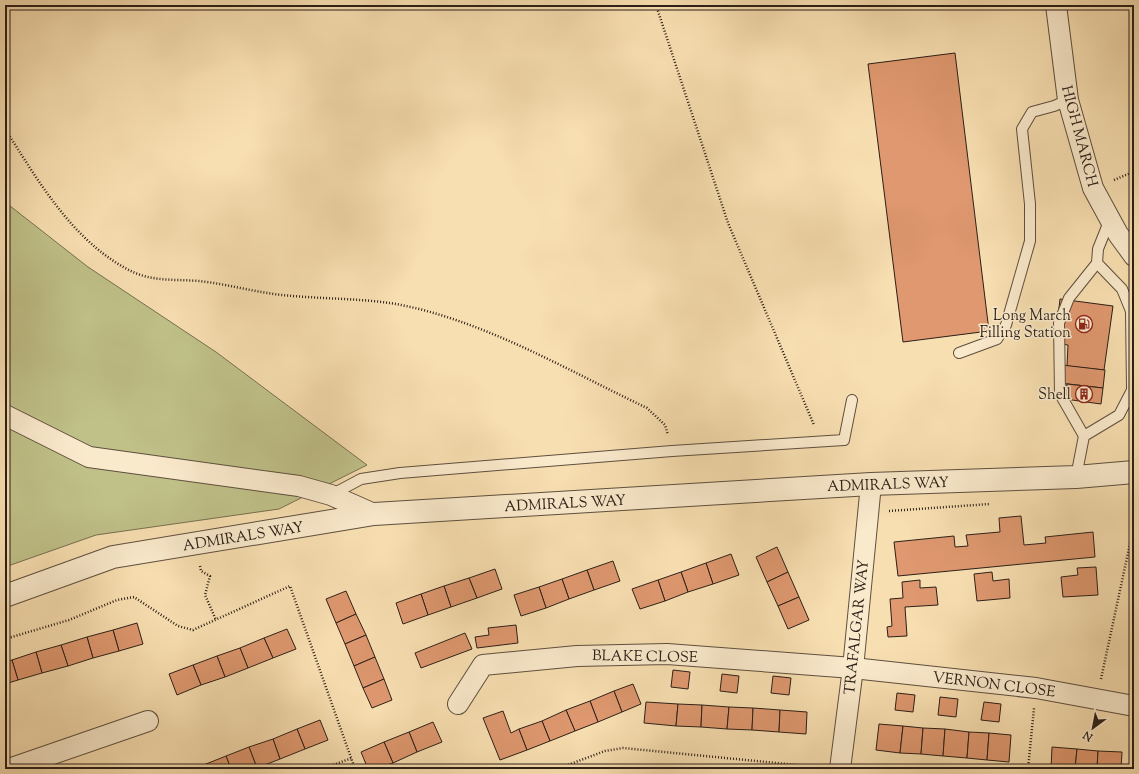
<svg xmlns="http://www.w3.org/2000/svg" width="1139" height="774" font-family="'Sorts Mill Goudy',serif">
  <rect width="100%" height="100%" fill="#f8dfb1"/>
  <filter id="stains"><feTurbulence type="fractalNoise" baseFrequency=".005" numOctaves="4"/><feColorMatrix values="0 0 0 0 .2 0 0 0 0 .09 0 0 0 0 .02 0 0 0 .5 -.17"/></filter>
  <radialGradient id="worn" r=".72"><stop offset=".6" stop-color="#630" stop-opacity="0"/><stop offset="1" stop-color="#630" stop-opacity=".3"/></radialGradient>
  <polygon fill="#c0c189" stroke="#767050" points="5,202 88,267 216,352 367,465 279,509 96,535 5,567"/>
  <g fill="#df986f" stroke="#2b1f18">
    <polygon points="955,53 989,331 903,342 868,64"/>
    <polygon points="1060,299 1113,306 1104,370 1067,366 1068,345 1055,343"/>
    <polygon points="1062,365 1105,370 1103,388 1060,383"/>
    <polygon points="1067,384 1103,388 1101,404 1065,399"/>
    <polygon points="1021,516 1024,545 1046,543 1045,537 1093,532 1095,557 898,576 894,542 954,536 955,547 968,546 966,535 1000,532 999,518"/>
    <polygon points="777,547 788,572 767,582 756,557"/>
    <polygon points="731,554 739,575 713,584 706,563"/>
    <polygon points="613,561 620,581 594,590 587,570"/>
    <polygon points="706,563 713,584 688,592 681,572"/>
    <polygon points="1096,567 1098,595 1063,597 1061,577 1078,575 1077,568"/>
    <polygon points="495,569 502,589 477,598 469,578"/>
    <polygon points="587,570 594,590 569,599 562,579"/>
    <polygon points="681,572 688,592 665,601 658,580"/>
    <polygon points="788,572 799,597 778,606 767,582"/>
    <polygon points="992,572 993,581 1009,579 1010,598 977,601 974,574"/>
    <polygon points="469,578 477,598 451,607 444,586"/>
    <polygon points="562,579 569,599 546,608 539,587"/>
    <polygon points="658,580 665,601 640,609 632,589"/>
    <polygon points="920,580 920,588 936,587 938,605 905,607 907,636 888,637 887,627 892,626 890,599 903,598 902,582"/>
    <polygon points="444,586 451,607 428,615 421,594"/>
    <polygon points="539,587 546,608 521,616 514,595"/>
    <polygon points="346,591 356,614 336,623 326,599"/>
    <polygon points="421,594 428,615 403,624 396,603"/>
    <polygon points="799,597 809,620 788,629 778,606"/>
    <polygon points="356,614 366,635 345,644 336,623"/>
    <polygon points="137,623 143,644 119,651 113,630"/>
    <polygon points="516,625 518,643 477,648 475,637 489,635 488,628"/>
    <polygon points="287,629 296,649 273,658 264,638"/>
    <polygon points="113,630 119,651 93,658 87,637"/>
    <polygon points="465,633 472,649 421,668 415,653"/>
    <polygon points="366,635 375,657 354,666 345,644"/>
    <polygon points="87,637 93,658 68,666 61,645"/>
    <polygon points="264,638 273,658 248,668 240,648"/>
    <polygon points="61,645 68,666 42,673 36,652"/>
    <polygon points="240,648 248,668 225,677 217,656"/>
    <polygon points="36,652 42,673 18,680 12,660"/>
    <polygon points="217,656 225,677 201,685 193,665"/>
    <polygon points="375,657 384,679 363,688 354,666"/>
    <polygon points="12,660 18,680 5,684 5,662"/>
    <polygon points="193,665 201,685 177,695 169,674"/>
    <polygon points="673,670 690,672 688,689 671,687"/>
    <polygon points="722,674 739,676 737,693 720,691"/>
    <polygon points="773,676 791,678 789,695 771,693"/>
    <polygon points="384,679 392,700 372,708 363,688"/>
    <polygon points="633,684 641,704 622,712 614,691"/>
    <polygon points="614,691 622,712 598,722 590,701"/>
    <polygon points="897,693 915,695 913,712 895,710"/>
    <polygon points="940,697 958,699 956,717 938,715"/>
    <polygon points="590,701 598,722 575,731 566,710"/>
    <polygon points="646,702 678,704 676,726 644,723"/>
    <polygon points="984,702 1001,704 999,722 981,720"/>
    <polygon points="678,704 702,705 701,727 676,726"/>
    <polygon points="702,705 729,707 727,729 701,727"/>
    <polygon points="729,707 753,708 752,730 727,729"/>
    <polygon points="753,708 780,710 779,732 752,730"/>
    <polygon points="566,710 575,731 550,741 542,721"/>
    <polygon points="780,710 807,712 806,734 779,732"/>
    <polygon points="503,711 511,733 519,729 527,750 500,760 483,718"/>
    <polygon points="320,720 328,740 305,749 297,729"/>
    <polygon points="542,721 550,741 527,750 519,729"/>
    <polygon points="433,722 442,742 417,752 409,732"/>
    <polygon points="879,724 903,726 900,753 876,750"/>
    <polygon points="903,726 923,728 921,754 900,753"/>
    <polygon points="923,728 945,729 943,756 921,754"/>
    <polygon points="297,729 305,749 280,759 273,739"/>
    <polygon points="945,729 969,732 967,758 943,756"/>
    <polygon points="409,732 417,752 393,763 384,742"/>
    <polygon points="969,732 989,733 987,760 967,758"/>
    <polygon points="989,733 1011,735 1009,762 987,760"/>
    <polygon points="273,739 280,759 257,768 249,747"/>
    <polygon points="384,742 393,763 377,769 368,769 361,752"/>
    <polygon points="249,747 257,768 231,769 226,756"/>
    <polygon points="1052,747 1077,749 1075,769 1051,769"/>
    <polygon points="1077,749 1098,751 1097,769 1075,769"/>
    <polygon points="1098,751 1122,752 1121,769 1097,769"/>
    <polygon points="226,756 231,769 203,769 201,766"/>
  </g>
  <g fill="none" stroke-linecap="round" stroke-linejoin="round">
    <g stroke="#5e4f3e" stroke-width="12">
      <g id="service">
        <polyline points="959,353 997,339 1006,325 1030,241 1030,204 1022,129 1032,112 1054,106 1068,100"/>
        <polyline points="1084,436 1060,394 1059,323 1069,298 1097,263"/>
        <polyline points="1076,477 1084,436 1119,415 1132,390 1131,311 1122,289 1097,263 1098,249 1110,219"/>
        <polyline points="331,495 361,479 400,473 672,451 844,440 852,400"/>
      </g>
    </g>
    <g stroke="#5e4f3e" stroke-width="22">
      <g id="minor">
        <polyline points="1056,5 1068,100 1093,188 1118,234 1134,256"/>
        <polyline points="5,415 89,457 299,486 331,495 374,514"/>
        <polyline points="458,704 483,665 577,656 667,654 853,668 1036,688 1134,706"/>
        <polyline points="9,769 148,721"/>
        <polyline points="840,769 853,668 871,484"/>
      </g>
    </g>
    <g stroke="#5e4f3e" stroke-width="24">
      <polyline id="tertiary" points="5,596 113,557 374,514 871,484 1076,477 1134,472"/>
    </g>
    <g stroke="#2b1f18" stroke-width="2.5" stroke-dasharray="1 2" stroke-linecap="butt">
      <polyline points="656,5 728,223 814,425"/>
      <path d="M 5,129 C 38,180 71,239 127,269 C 150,282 173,279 199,281 C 227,284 254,292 282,295 C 319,299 360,298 396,304 C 483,320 567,370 647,408 L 665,425 L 668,435"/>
      <polyline points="1114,180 1133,172"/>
      <polyline points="889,511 990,504"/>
      <polyline points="200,566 201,571 210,576 205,595 216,620"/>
      <polyline points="5,639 69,620 117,600 134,597 178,626 193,630 290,586 355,769"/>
      <polyline points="1101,679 1134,525"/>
      <polyline points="322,769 352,758"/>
      <polyline points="557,769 605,751 623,748 818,767"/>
      <polyline points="1028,769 1034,708"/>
    </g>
    <use href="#service" stroke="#faeacc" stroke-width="10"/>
    <use href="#minor" stroke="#faeacc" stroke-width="20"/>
    <use href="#tertiary" stroke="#faeacc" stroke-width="22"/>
  </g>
  <defs>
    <g id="fuel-ring" transform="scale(0.9)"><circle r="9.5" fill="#faeacc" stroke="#8f2418" stroke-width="1.5"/><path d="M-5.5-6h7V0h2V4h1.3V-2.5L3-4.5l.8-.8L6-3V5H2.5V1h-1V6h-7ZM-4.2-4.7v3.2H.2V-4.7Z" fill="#8f2418"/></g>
    <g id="building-ring" transform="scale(0.9)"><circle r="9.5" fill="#faeacc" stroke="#8f2418" stroke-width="1.5"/><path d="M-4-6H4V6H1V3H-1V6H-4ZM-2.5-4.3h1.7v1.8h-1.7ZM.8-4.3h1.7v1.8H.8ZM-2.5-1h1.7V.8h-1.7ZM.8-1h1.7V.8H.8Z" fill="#8f2418"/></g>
  </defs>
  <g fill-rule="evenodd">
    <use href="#fuel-ring" x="1084" y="324"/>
    <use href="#building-ring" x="1084" y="394"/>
  </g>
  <g text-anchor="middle" stroke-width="3" stroke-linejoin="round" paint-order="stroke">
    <g font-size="15" fill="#2b1f18" stroke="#faeacc">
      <text transform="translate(1080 136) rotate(75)" y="5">HIGH MARCH</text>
      <text transform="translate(888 484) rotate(-2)" y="5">ADMIRALS WAY</text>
      <text transform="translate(565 503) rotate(-3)" y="5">ADMIRALS WAY</text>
      <text transform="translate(243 536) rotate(-9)" y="5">ADMIRALS WAY</text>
      <text transform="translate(856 627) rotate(-84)" y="5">TRAFALGAR WAY</text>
      <text transform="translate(645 656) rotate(1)" y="5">BLAKE CLOSE</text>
      <text transform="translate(994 684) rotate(7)" y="5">VERNON CLOSE</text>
    </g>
    <g font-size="15" fill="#2b1f18" stroke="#faeacc" text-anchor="end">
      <text x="1071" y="320">Long March<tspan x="1071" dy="17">Filling Station</tspan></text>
      <text x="1071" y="399">Shell</text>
    </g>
  </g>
  <rect width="1139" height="774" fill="none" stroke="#f8dfb1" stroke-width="20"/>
  <rect x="6" y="6" width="1127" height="762" fill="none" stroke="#2b1f18" stroke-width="2"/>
  <rect x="10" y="10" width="1119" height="754" fill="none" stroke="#2b1f18"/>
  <g transform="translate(1093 728) rotate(212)" stroke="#faeacc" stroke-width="3" paint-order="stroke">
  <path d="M0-3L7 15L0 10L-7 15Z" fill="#2b1f18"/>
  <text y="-6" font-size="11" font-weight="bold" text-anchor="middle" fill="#2b1f18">N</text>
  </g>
  <rect width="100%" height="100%" filter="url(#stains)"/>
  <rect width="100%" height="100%" fill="url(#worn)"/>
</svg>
